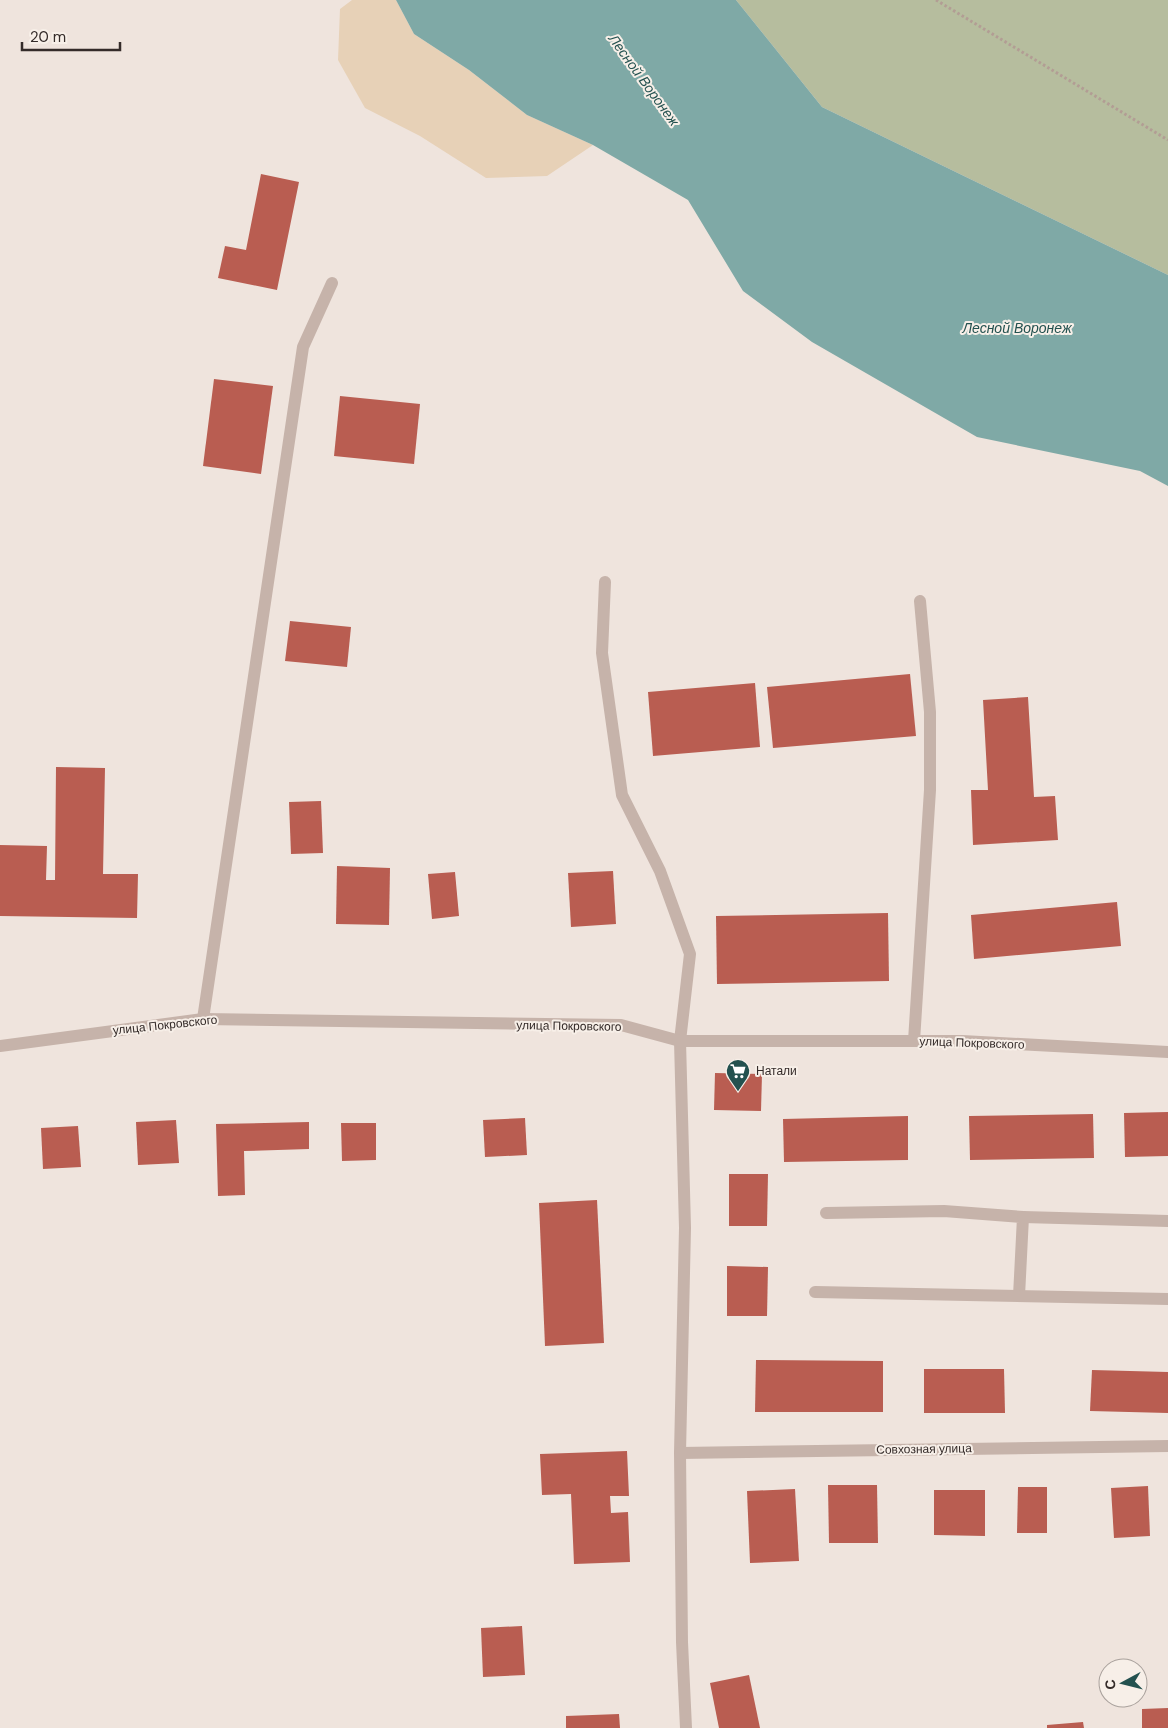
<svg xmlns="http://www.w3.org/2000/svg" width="1168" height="1728" font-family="'DM Sans',sans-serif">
  <rect width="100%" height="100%" fill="#efe4dd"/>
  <polygon fill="#b6bd9e" points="736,0 1168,0 1168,275 822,107"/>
  <polygon fill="#e7d1b7" points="352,0 396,0 414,34 469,70 527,115 593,145 547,176 486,178 420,136 365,108 338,60 340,9"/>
  <polygon fill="#7fa9a6" points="396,0 736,0 822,107 1168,275 1168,486 1140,471 977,437 812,342 743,291 688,200 593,145 527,115 469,70 414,34"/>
  <g fill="#b95d51">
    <polygon points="261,174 299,182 277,290 218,278 225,246 246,250"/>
    <polygon points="214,379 273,386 261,474 203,466"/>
    <polygon points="340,396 420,404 414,464 334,456"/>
    <polygon points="290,621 351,627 347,667 285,661"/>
    <polygon points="910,674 916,736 773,748 767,687"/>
    <polygon points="755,683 760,747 653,756 648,692"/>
    <polygon points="1028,697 1034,797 1055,796 1058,840 973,845 971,790 988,790 983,700"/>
    <polygon points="56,767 105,768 103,874 138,874 137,918 0,916 0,845 47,846 46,880 55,880"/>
    <polygon points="321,801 323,853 291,854 289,802"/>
    <polygon points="337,866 390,868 389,925 336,924"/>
    <polygon points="613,871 616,924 571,927 568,873"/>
    <polygon points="455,872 459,916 432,919 428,874"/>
    <polygon points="1117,902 1121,946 974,959 971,915"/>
    <polygon points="888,913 889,981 717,984 716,916"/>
    <polygon points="715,1073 762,1074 761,1111 714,1110"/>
    <polygon points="1168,1112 1168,1156 1125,1157 1124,1113"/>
    <polygon points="1093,1114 1094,1158 970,1160 969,1116"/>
    <polygon points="908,1116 908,1160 784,1162 783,1119"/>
    <polygon points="525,1118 527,1155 485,1157 483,1120"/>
    <polygon points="176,1120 179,1163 138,1165 136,1122"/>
    <polygon points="309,1122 309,1149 244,1151 245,1195 218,1196 216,1124"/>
    <polygon points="341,1123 376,1123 376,1160 342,1161"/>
    <polygon points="78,1126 81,1167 43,1169 41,1128"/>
    <polygon points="729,1174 768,1174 767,1226 729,1226"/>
    <polygon points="597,1200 604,1343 545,1346 539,1203"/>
    <polygon points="727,1266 768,1267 767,1316 727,1316"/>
    <polygon points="756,1360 883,1361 883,1412 755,1412"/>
    <polygon points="924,1369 1004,1369 1005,1413 924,1413"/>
    <polygon points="1092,1370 1168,1372 1168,1413 1090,1411"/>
    <polygon points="627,1451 629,1496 610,1496 611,1513 628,1512 630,1562 574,1564 571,1494 542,1495 540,1454"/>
    <polygon points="828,1485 877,1485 878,1543 829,1543"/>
    <polygon points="1148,1486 1150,1536 1114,1538 1111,1488"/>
    <polygon points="1018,1487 1047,1487 1047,1533 1017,1533"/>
    <polygon points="795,1489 799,1561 750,1563 747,1491"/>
    <polygon points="934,1490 985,1490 985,1536 934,1535"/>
    <polygon points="522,1626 525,1675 483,1677 481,1628"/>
    <polygon points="749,1675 760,1728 719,1728 710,1683"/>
    <polygon points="1168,1708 1168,1728 1142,1728 1142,1709"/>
    <polygon points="619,1714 620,1728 566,1728 566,1716"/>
    <polygon points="1083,1722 1084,1728 1047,1728 1047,1725"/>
  </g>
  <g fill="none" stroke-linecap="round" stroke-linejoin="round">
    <polyline stroke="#b29d94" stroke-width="3" stroke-dasharray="2.5 2.5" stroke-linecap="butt" points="936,0 1168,140"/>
    <g stroke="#c6b3aa" stroke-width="12">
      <polyline points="826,1213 944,1211 1023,1217 1019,1296"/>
      <polyline points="1023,1217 1168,1221"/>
      <polyline points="815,1292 1168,1299"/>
    </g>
    <g stroke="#c6b3aa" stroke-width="12">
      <polyline points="605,582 602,653 622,795 660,871 690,954 680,1041 685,1228 680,1453 682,1642 686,1728"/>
      <polyline points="203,1019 303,347 332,283"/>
      <polyline points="914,1041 930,790 930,712 920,601"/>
      <polyline points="0,1046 203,1019 621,1025 680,1041 962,1041 1168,1052"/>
      <polyline points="680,1453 1168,1446"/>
    </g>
  </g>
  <defs>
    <g id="supermarket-pin" transform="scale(1.25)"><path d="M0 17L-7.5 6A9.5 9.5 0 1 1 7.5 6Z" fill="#23514f" stroke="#f7efe8"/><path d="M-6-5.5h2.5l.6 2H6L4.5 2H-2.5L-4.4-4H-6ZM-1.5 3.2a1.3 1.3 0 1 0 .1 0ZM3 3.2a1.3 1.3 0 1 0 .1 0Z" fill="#fff"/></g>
  </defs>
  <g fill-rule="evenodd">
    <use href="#supermarket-pin" x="738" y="1071"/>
  </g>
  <g text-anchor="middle" stroke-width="4" stroke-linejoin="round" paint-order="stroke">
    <g font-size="12" fill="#342b29" stroke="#f7efe8">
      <text transform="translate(165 1025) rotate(-6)" y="4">улица Покровского</text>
      <text transform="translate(569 1026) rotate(1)" y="4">улица Покровского</text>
      <text transform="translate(972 1043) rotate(2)" y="4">улица Покровского</text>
      <text transform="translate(924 1449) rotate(-1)" y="4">Совхозная улица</text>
    </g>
    <g font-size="12" fill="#342b29" stroke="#f7efe8" text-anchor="start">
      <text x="756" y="1075">Натали</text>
    </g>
    <g font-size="14" font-style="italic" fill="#23514f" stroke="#f7efe8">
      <text transform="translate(644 80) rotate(54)" y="5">Лесной Воронеж</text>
      <text x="1017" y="333">Лесной Воронеж</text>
    </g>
  </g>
  <g transform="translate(1123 1683) rotate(263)"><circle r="24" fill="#f7efe8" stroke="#a9a19c"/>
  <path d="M0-4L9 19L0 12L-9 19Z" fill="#23514f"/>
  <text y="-8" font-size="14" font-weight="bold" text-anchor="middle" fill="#342b29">С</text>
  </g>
  <path d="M22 42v8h98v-8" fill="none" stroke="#342b29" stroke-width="2.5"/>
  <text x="30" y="42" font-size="15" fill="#342b29" stroke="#f7efe8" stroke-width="4" paint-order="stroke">20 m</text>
</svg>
